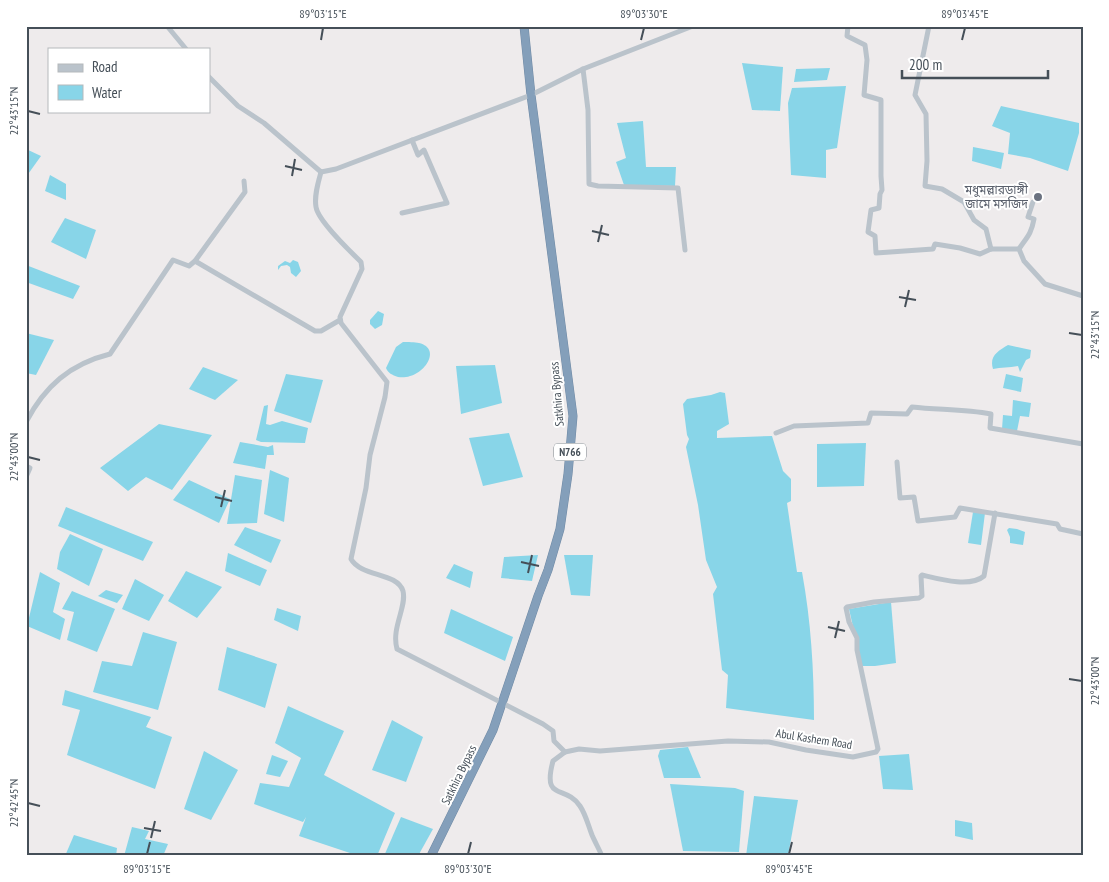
<svg xmlns="http://www.w3.org/2000/svg" width="1109" height="882" font-family="'PT Sans Narrow','Noto Sans Bengali',sans-serif">
  <rect width="100%" height="100%" fill="#eeebec"/>
  <g fill="#88d5e8">
    <polygon points="742,63 783,67 780,111 752,110"/>
    <polygon points="830,68 827,80 794,82 796,69"/>
    <polygon points="846,86 837,148 826,150 826,178 791,175 788,103 792,88"/>
    <polygon points="1001,106 1079,123 1079,133 1068,171 1030,158 1008,154 1010,133 992,126"/>
    <polygon points="643,121 646,167 676,167 675,186 624,185 616,162 626,158 617,123"/>
    <polygon points="973,147 1004,153 1001,169 972,161"/>
    <polygon points="26,149 41,156 26,177"/>
    <polygon points="50,175 66,184 66,200 45,191"/>
    <polygon points="65,218 96,230 86,259 51,242"/>
    <polygon points="293,260 298,262 301,271 296,277 291,273 290,267 287,265 281,266 278,270 278,266 285,261 290,263"/>
    <polygon points="26,265 80,286 73,299 26,282"/>
    <polygon points="378,311 384,314 382,325 375,329 370,324 370,320"/>
    <polygon points="26,333 54,340 36,375 26,373"/>
    <path d="M 403,342 C 408,342 415,342 419,343 C 444,349 422,381 398,377 C 392,375 388,373 386,368 L 396,347 Z"/>
    <path d="M 1008,345 L 1031,350 L 1030,358 L 1026,360 L 1020,372 L 1018,366 C 1009,368 1001,367 993,369 C 989,356 998,351 1008,345 Z"/>
    <polygon points="495,365 502,403 461,414 456,366"/>
    <polygon points="203,367 238,380 215,400 189,389"/>
    <polygon points="286,374 323,380 311,423 274,411"/>
    <polygon points="1006,374 1023,378 1021,392 1003,388"/>
    <path d="M 720,392 L 725,393 L 729,424 L 717,431 L 717,438 L 772,436 L 783,471 L 791,479 L 791,501 L 787,503 L 797,572 L 802,572 C 811,621 814,670 814,720 L 726,708 L 728,675 L 722,670 L 713,594 L 717,587 L 706,560 L 698,505 L 686,447 L 689,439 L 687,435 L 683,404 L 687,399 L 711,395 Z"/>
    <polygon points="1013,400 1031,403 1029,417 1020,416 1017,431 1002,429 1003,415 1012,416"/>
    <polygon points="268,405 266,424 270,425 282,421 308,428 305,443 261,442 256,440 264,406"/>
    <polygon points="159,424 212,435 172,490 146,477 128,491 100,468"/>
    <polygon points="509,433 523,477 483,486 469,438"/>
    <polygon points="240,442 268,447 273,445 274,455 267,455 265,469 233,463"/>
    <polygon points="866,443 864,486 817,487 817,444"/>
    <polygon points="270,470 289,478 284,522 264,514"/>
    <polygon points="235,475 262,480 257,523 227,524"/>
    <polygon points="189,480 230,499 219,523 173,500"/>
    <polygon points="66,507 153,542 143,561 58,526"/>
    <polygon points="973,512 985,513 981,545 968,543"/>
    <polygon points="245,527 281,540 271,563 234,545"/>
    <polygon points="1009,528 1017,529 1025,532 1023,545 1010,543 1010,537 1007,530"/>
    <polygon points="70,534 103,549 89,586 57,569 60,552"/>
    <polygon points="228,553 267,570 260,586 225,571"/>
    <polygon points="538,555 532,581 501,578 504,557"/>
    <polygon points="564,555 593,555 590,596 571,595"/>
    <polygon points="454,564 473,572 470,588 446,578"/>
    <polygon points="186,571 222,587 197,618 168,601"/>
    <polygon points="40,572 60,583 53,612 65,619 60,640 27,626"/>
    <polygon points="135,579 164,595 149,621 122,609"/>
    <polygon points="106,590 123,595 117,603 98,596"/>
    <polygon points="72,591 115,609 97,652 67,640 74,612 62,609"/>
    <polygon points="891,602 896,663 875,666 862,666 849,609"/>
    <polygon points="277,608 301,616 298,631 274,620"/>
    <polygon points="451,609 513,637 505,661 444,633"/>
    <polygon points="143,632 177,642 158,710 93,692 102,661 132,666"/>
    <polygon points="227,647 277,664 265,708 218,690"/>
    <polygon points="65,690 151,717 146,727 172,737 155,789 67,755 80,710 62,705"/>
    <polygon points="288,706 344,731 324,775 395,813 377,856 359,856 299,836 306,817 303,822 254,804 260,783 289,787 301,758 275,743"/>
    <polygon points="392,720 423,737 406,782 372,770"/>
    <polygon points="688,747 701,778 664,778 658,756 660,750"/>
    <polygon points="204,751 238,770 211,820 184,809"/>
    <polygon points="909,754 913,790 883,789 879,756"/>
    <polygon points="272,755 288,761 280,777 266,774"/>
    <polygon points="670,784 735,788 744,791 739,852 683,851"/>
    <polygon points="754,796 798,800 788,856 746,856"/>
    <polygon points="401,817 433,829 418,856 384,856"/>
    <polygon points="955,820 972,823 973,840 955,836"/>
    <polygon points="132,827 149,831 145,839 168,844 163,856 124,856"/>
    <polygon points="74,835 117,848 116,856 65,856"/>
  </g>
  <g fill="none" stroke-linecap="round" stroke-linejoin="round">
    <g stroke="#708aa5" stroke-width="9">
      <polyline id="highway" points="431,856 493,730 538,596 548,570 560,529 568,474 573,416 531,95 524,26"/>
    </g>
    <g stroke="#bac3cb" stroke-width="5">
      <polyline points="167,26 186,49"/>
      <polyline points="848,26 847,36 865,45 867,60 864,95 881,100 881,176 882,190 880,194 879,208 871,210 868,232 875,236 876,253 933,249 935,244 960,248 980,254 991,249 1019,249 1024,261 1045,284 1083,296"/>
      <polyline points="929,26 915,95 926,114 927,161 925,186 942,189 964,202 974,220 986,229 991,249"/>
      <polyline points="583,69 588,110 589,184 598,186 678,188 685,250"/>
      <polyline points="209,77 238,106 264,123 321,172 336,169 531,95 583,69 693,26"/>
      <path d="M 321,172 C 318,183 314,196 316,207 C 318,221 350,251 361,262 L 362,269 L 340,317 L 341,323 L 387,382 L 385,397 L 370,455 L 366,488 L 351,559 C 361,577 397,572 403,591 C 407,607 391,628 397,649 L 543,724 L 553,731 L 554,741 L 565,752"/>
      <polyline points="402,213 447,203 424,150 418,155 412,140"/>
      <path d="M 1019,249 C 1027,237 1031,235 1034,219 L 1028,217 L 1033,202"/>
      <polyline points="195,261 245,192 244,181"/>
      <path d="M 26,422 C 45,386 70,364 110,354 L 173,260 L 189,266 L 195,261 L 315,331 L 321,331 L 340,320"/>
      <path d="M 776,433 L 794,426 L 868,423 L 871,413 L 907,414 L 912,407 C 938,410 964,409 991,414 L 990,428 L 1083,444"/>
      <polyline points="897,462 900,498 914,497 918,521 955,517 960,508 1057,524 1060,529 1083,534"/>
      <polyline points="26,466 30,468 26,477"/>
      <path d="M 602,856 C 599,849 595,842 592,835 C 588,825 586,815 580,806 C 565,784 542,802 553,761 L 565,752 L 579,749 L 600,751 L 728,741 L 769,742 L 806,750 L 853,757 L 876,752 L 878,749 L 857,650 L 857,638 L 849,622 L 846,608 L 847,607 L 874,602 L 919,598 L 922,596 L 921,576 L 922,575 C 939,579 970,588 984,576 L 995,513"/>
    </g>
    <use href="#highway" stroke="#849fba" stroke-width="8"/>
  </g>
  <path fill="none" stroke="#454f58" stroke-width="2" d="M 321,40 L 323,28M 641,40 L 644,28M 962,40 L 965,28M 28,111 L 40,114M 285,166 L 302,170M 292,176 L 295,159M 592,231 L 609,235M 598,242 L 602,225M 899,297 L 916,300M 905,307 L 909,290M 1069,333 L 1082,335M 28,457 L 40,460M 215,497 L 232,501M 221,507 L 225,490M 521,562 L 539,566M 528,573 L 532,555M 828,627 L 845,631M 835,638 L 839,621M 1069,679 L 1082,681M 28,803 L 40,806M 144,828 L 161,831M 151,838 L 155,821M 147,854 L 150,842M 468,854 L 471,842M 789,854 L 792,842"/>
  <circle fill="#6b7280" stroke="#fff" stroke-width="2" cx="1038" cy="197" r="5"/>
  <g text-anchor="middle" stroke-width="4" stroke-linejoin="round" paint-order="stroke">
    <rect fill="#fff" stroke="#7d848a" stroke-width="1" x="554" y="443.5" width="32" height="17" rx="4"/>
    <g font-size="11" font-weight="bold" fill="#454f58">
      <text x="570" y="456">N766</text>
    </g>
    <g font-size="12" fill="#5b616d" stroke="#fff" text-anchor="end">
      <text x="1028" y="194">মধুমল্লারডাঙ্গী<tspan x="1028" dy="14">জামে মসজিদ</tspan></text>
    </g>
    <g font-size="12" fill="#454f58" stroke="#fff">
      <text transform="translate(557 394) rotate(-95)" y="4">Satkhira Bypass</text>
      <text transform="translate(814 739) rotate(9)" y="4">Abul Kashem Road</text>
      <text transform="translate(459 775) rotate(-64)" y="4">Satkhira Bypass</text>
    </g>
  </g>
  <rect width="1109" height="882" fill="none" stroke="#ffffff" stroke-width="55"/>
  <rect x="48" y="48" width="162" height="65" fill="#ffffff" stroke="#b5b9bc"/>
  <rect x="58" y="64" width="25" height="8" fill="#bac3cb" stroke="#b5b9bc"/>
  <text x="92" y="72" font-size="15" fill="#454f58">Road</text>
  <rect x="58" y="85" width="25" height="15" fill="#88d5e8" stroke="#b5b9bc"/>
  <text x="92" y="98" font-size="15" fill="#454f58">Water</text>
  <path d="M902 70v8h146v-8" fill="none" stroke="#454f58" stroke-width="2.5"/>
  <text x="909" y="70" font-size="15" fill="#454f58" stroke="#ffffff" stroke-width="4" paint-order="stroke">200 m</text>
  <rect x="28" y="28" width="1054" height="826" fill="none" stroke="#454f58" stroke-width="2"/>
  <g font-size="12" text-anchor="middle" fill="#454f58">
    <text x="323" y="18">89°03'15"E</text>
    <text x="644" y="18">89°03'30"E</text>
    <text x="965" y="18">89°03'45"E</text>
    <text transform="translate(14 111) rotate(-90)" y="4">22°43'15"N</text>
    <text transform="translate(1095 335) rotate(-90)" y="4">22°43'15"N</text>
    <text transform="translate(14 457) rotate(-90)" y="4">22°43'00"N</text>
    <text transform="translate(1095 681) rotate(-90)" y="4">22°43'00"N</text>
    <text transform="translate(14 803) rotate(-90)" y="4">22°42'45"N</text>
    <text x="147" y="873">89°03'15"E</text>
    <text x="468" y="873">89°03'30"E</text>
    <text x="789" y="873">89°03'45"E</text>
  </g>
</svg>
